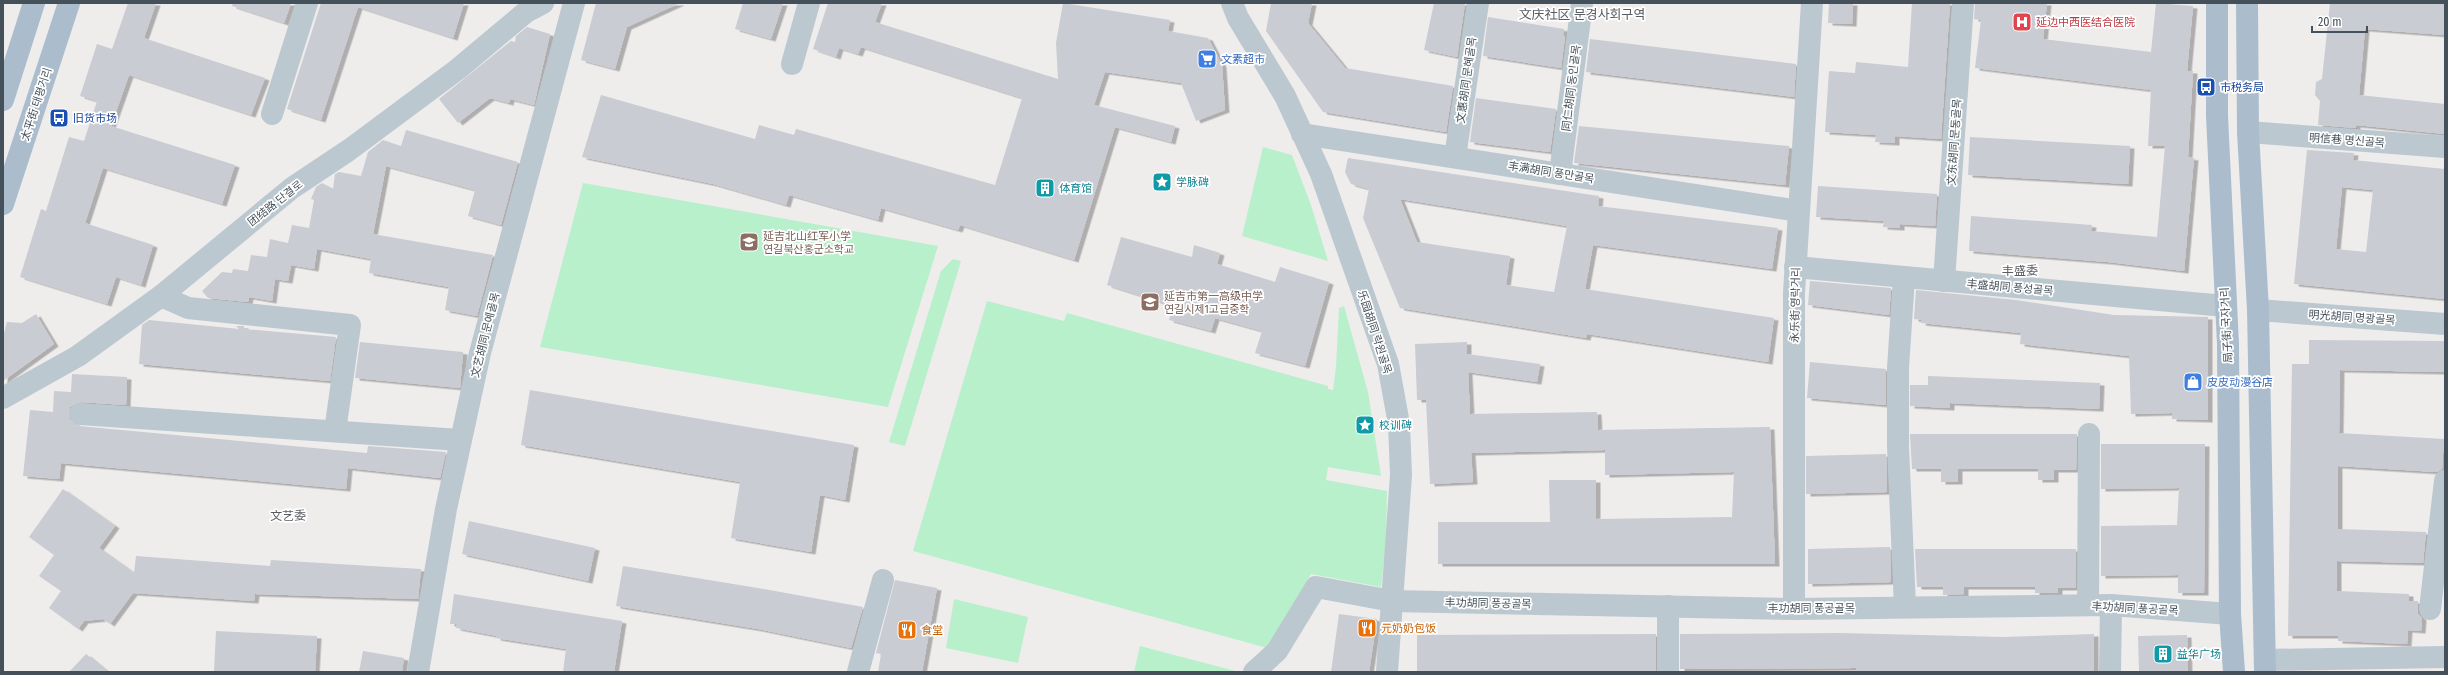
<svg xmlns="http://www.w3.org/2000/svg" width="2448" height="675" font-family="'Fira Sans Condensed','Noto Sans SC','Noto Sans KR',sans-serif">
  <defs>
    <filter id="shadow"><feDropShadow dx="4.5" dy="2.5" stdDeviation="0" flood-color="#0004"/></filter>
  </defs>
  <rect width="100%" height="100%" fill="#efecec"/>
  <g fill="#b8f0cc">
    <polygon points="1263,147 1292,155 1311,205 1328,261 1242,236"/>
    <polygon points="583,183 938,246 888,407 540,347"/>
    <polygon points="953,259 961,261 905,446 889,442 941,271"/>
    <polygon points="987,301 1064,321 1067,313 1328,386 1328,389 1333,390 1336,367 1339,308 1344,306 1368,392 1381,476 1328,467 1326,480 1387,491 1386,541 1381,587 1311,574 1271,649 913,551"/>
    <polygon points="954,599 1028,617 1018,663 946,648"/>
    <polygon points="1140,646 1239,672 1134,672"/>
  </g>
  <g fill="#c9ccd2" fill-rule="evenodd" filter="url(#shadow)">
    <polygon points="128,3 156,3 144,38 265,78 251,115 129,75 111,126 235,165 222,204 103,168 85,223 153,245 141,285 116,277 107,304 20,277 41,209 46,211 69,137 84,141 97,101 80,96 97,44 112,49"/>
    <polygon points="233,3 291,3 284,23 232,6"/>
    <polygon points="321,3 464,3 453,38 358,7 321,120 287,109"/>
    <polygon points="596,3 680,3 627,27 615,69 581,60"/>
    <polygon points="743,3 783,3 771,39 735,29"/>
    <polygon points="828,3 882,3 875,22 1058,79 1056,43 1063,3 1170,20 1168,31 1208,38 1222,65 1225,110 1196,121 1181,83 1105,72 1094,105 1175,126 1171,142 1115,127 1074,260 960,225 958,230 881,208 878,220 789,195 786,205 713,184 582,157 601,95 755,139 759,125 794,135 796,129 995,185 1022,98 861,47 858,54 839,48 836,57 813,49"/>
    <polygon points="1271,3 1312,3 1308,23 1345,68 1453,86 1446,132 1323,112 1266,31"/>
    <polygon points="1434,3 1465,3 1457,57 1424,50"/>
    <polygon points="1829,3 1853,3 1852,24 1828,23"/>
    <polygon points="1912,3 1950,3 1941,139 1895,136 1895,143 1875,142 1876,135 1825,132 1829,71 1855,73 1856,62 1908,67"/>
    <polygon points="1975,3 2047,3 2043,39 2151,52 2156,3 2193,6 2187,71 2193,71 2188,157 2194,158 2184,271 2108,262 1969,251 1971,216 2092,225 2091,231 2157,237 2165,146 2148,146 2151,90 1975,68 1981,20 1974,19"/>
    <polygon points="2330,3 2445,3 2445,35 2365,29 2359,95 2445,104 2445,134 2356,125 2356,128 2318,125 2320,101 2315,95 2316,82 2322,79"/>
    <polygon points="1488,17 1564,29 1563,36 1565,36 1561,68 1483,56"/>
    <polygon points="527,27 550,34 534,105 510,99 509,103 490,98 458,123 439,99 511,41 515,42 516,36"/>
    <polygon points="1590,39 1796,64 1794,97 1586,72"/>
    <polygon points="1476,98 1556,109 1550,152 1470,142"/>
    <polygon points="1579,126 1789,146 1785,185 1574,163"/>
    <polygon points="406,130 518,162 501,225 468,216 475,190 386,166 373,234 493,255 477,316 445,310 449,287 369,273 371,259 317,249 314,269 291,265 288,281 275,279 272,301 249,297 248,302 208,298 202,291 222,272 232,273 233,269 248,271 251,255 267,257 270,239 288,243 292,225 309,228 314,200 311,199 316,187 322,183 333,189 335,174 339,172 361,176 368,152 383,140 401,146"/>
    <polygon points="1970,137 2130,146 2128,184 1968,175"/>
    <path d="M 2307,150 L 2354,153 L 2353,160 L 2445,169 L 2445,299 L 2294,284 ZM 2342,187 L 2373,190 L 2366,252 L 2336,249 Z"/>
    <path d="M 1348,158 L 1599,196 L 1598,206 L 1778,228 L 1772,269 L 1593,245 L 1585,289 L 1774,318 L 1768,362 L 1587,334 L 1586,338 L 1400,308 L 1363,218 L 1369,189 L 1351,184 L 1345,172 ZM 1400,199 L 1567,226 L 1554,292 L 1506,285 L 1510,256 L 1417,242 Z"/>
    <polygon points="1818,186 1937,194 1935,226 1900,224 1900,228 1883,227 1884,221 1816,217"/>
    <polygon points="1121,237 1192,257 1194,245 1220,253 1217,264 1275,282 1280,267 1329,282 1305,366 1255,353 1262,331 1215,318 1211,331 1169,320 1173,306 1107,285"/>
    <polygon points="1810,281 1891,288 1889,315 1808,305"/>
    <polygon points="1916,290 2016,300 2114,315 2208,317 2208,420 2172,419 2172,413 2131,414 2129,356 2020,344 2021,333 1921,323 1922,320 1914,319"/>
    <polygon points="36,314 54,344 3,381 3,337 7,322 22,323"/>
    <polygon points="149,320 239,329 236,326 244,326 244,329 336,337 330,381 139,364 142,325"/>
    <polygon points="2309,340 2445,341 2445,372 2340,370 2339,433 2444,439 2442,469 2437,472 2338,466 2338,529 2426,532 2423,563 2337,561 2337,591 2409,594 2409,601 2418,601 2418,614 2422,618 2421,631 2408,630 2407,644 2338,641 2338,636 2288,636 2292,364 2309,364"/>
    <polygon points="360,342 463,352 460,388 355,378"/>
    <polygon points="1467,342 1467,354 1540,364 1537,382 1468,372 1470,414 1597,412 1598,430 1770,427 1775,564 1438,564 1438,522 1550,522 1549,480 1596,480 1596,519 1732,517 1734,472 1605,475 1605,450 1471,453 1473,482 1430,484 1426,400 1417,400 1415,344"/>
    <polygon points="1810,362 1886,369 1886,405 1807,398"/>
    <polygon points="72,374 127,377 126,405 81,402 70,407 69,419 79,426 367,453 368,446 446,452 440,478 348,468 346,489 61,463 59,479 23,476 30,410 53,412 54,391 71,392"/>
    <polygon points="1928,376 2100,383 2099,409 1950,403 1950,408 1910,406 1910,385 1928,385"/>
    <polygon points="530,390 854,445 845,500 820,495 811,552 731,538 740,482 521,445"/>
    <polygon points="1910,434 2077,434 2076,470 2054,470 2054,480 2038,480 2038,469 1958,469 1958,482 1941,482 1941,469 1912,469"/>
    <polygon points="2101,444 2205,444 2204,593 2178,593 2178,575 2101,576 2101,526 2177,525 2179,488 2101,489"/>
    <polygon points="1886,454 1887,492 1806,494 1806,456"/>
    <polygon points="63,489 115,526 99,548 134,573 136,556 270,566 271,560 421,569 418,599 255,594 254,601 133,593 110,624 103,619 84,621 78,629 49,608 61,591 39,576 54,555 29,537"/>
    <polygon points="469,521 595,548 588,581 462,554"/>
    <polygon points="1890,547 1891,582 1808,584 1808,549"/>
    <polygon points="1915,549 2076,549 2076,588 2058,588 2058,593 2035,593 2035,587 1964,587 1964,594 1943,595 1943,587 1917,587"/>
    <polygon points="623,566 764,589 863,607 851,648 758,629 616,606"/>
    <polygon points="895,580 937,588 922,672 878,672 881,654 876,653"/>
    <polygon points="454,594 622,621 614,672 563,672 566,649 496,638 497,636 456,628 457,624 450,624"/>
    <polygon points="1339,614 1377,619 1369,672 1331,672"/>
    <polygon points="216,631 317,636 315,672 214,672"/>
    <polygon points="1840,633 2004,637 2094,634 2094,672 1856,672 1856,668 1680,669 1680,634"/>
    <polygon points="1656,634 1656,672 1417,672 1417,635"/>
    <polygon points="2187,635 2188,672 2139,672 2138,636"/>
    <polygon points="363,651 404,658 402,672 359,672"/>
    <polygon points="86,654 108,672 69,672"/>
  </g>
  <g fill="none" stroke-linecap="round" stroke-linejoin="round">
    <g stroke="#bcc8d0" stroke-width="22">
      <polyline points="1232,3 1238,18 1285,96 1321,174 1388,364 1399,424 1401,475 1387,672"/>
      <polyline points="792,64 809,3"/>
      <polyline points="272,114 307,3"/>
      <polyline points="2248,132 2445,147"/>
      <polyline points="1302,134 1799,211"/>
      <polyline points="1455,157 1478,3"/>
      <polyline points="1560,174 1582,3"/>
      <polyline points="1795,267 2225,306"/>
      <polyline points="1904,277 1898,368 1898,446 1905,607"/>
      <polyline points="1944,281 1963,3"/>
      <polyline points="161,296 188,308 350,325 335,431"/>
      <polyline points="2258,310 2445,324"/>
      <polyline points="3,398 78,356 161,296 292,188 349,150 458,69 526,12 543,3"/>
      <polyline points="80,414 460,440"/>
      <polyline points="2088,605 2089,434"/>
      <polyline points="1668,606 1668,672"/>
      <polyline points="1794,609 1794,293 1812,3"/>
      <polyline points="2430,609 2445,481"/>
      <polyline points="2265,660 2445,657"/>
      <polyline points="418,672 446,509 480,353 574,3"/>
      <polyline points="858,672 883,580"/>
      <polyline points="1254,672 1277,651 1316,587 1392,601 1794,609 2111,605 2230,614"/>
      <polyline points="2110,672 2111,605"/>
    </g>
    <g stroke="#abbdcd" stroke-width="22">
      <polyline points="2217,3 2217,116 2228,344 2230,614 2234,672"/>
      <polyline points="2247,3 2248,132 2258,310 2265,672"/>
      <polyline points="3,100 34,3"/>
      <polyline points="3,204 69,3"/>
    </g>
  </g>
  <defs>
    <g id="hospital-square" transform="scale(1)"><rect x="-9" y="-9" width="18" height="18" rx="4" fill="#e0444e" stroke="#fff"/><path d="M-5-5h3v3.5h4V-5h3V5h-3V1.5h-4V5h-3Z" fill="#fff"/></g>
    <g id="supermarket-square" transform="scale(1)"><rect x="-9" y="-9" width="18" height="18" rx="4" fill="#3f7fe0" stroke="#fff"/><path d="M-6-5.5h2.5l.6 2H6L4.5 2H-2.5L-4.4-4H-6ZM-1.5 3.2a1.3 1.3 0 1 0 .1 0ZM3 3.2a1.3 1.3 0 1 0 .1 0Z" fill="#fff"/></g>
    <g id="bus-square" transform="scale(1)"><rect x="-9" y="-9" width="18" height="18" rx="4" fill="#1a4fb4" stroke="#fff"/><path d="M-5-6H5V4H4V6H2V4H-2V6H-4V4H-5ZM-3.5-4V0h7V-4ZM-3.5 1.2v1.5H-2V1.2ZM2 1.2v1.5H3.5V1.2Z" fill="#fff"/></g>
    <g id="sight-square" transform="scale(1)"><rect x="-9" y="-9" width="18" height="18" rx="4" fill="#0f9aa8" stroke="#fff"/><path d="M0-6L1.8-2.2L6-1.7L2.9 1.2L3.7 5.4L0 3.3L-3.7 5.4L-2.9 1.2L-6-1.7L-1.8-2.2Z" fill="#fff"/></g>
    <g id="building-square" transform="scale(1)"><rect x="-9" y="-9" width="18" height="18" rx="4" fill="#0f9aa8" stroke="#fff"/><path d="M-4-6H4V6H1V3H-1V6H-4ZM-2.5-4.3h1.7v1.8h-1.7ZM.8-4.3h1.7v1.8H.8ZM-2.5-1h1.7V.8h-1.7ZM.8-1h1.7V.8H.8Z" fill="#fff"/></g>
    <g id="school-square" transform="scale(1)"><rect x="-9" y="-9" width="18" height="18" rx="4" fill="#8d6e63" stroke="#fff"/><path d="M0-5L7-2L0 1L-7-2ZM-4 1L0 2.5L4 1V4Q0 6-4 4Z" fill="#fff"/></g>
    <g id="shop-square" transform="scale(1)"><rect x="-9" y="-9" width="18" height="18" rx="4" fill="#3f7fe0" stroke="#fff"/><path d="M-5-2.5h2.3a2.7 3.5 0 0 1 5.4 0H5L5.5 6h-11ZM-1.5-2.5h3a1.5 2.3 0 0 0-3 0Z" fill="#fff"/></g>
    <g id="restaurant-square" transform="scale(1)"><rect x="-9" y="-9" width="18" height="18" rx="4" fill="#e8710a" stroke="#fff"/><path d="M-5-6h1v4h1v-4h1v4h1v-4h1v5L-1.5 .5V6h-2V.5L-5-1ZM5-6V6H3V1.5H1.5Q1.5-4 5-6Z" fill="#fff"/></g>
  </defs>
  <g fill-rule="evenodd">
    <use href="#hospital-square" x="2022" y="22"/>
    <use href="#supermarket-square" x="1207" y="59"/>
    <use href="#bus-square" x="2206" y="87"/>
    <use href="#bus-square" x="59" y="118"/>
    <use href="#sight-square" x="1162" y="182"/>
    <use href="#building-square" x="1045" y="188"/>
    <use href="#school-square" x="749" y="242"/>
    <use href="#school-square" x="1150" y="302"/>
    <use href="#shop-square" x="2193" y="382"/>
    <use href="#sight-square" x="1365" y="425"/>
    <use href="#restaurant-square" x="1367" y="628"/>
    <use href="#restaurant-square" x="907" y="630"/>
    <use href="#building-square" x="2163" y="654"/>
  </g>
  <g text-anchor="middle" stroke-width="3.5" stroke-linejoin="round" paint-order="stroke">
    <g font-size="11" fill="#be3a42" stroke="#fff" text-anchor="start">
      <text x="2036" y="26">延边中西医结合医院</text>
    </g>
    <g font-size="11" fill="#366cbe" stroke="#fff" text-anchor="start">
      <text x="1221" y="63">文素超市</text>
      <text x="2207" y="386">皮皮动漫谷店</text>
    </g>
    <g font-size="11" fill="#44515a" stroke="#fff">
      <text transform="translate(1466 80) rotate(-82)" y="4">文惠胡同 문혜골목</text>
      <text transform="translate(1571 88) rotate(-83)" y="4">同仁胡同 동인골목</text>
      <text transform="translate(36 104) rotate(-72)" y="4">太平街 태평거리</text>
      <text transform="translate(2347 140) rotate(4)" y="4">明信巷 명신골목</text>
      <text transform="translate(1954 142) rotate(-86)" y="4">文东胡同 문동골목</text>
      <text transform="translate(1551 172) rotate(9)" y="4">丰满胡同 풍만골목</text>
      <text transform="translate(275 203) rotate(-38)" y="4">团结路 단결로</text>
      <text transform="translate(2010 287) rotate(5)" y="4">丰盛胡同 풍성골목</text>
      <text transform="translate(1795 305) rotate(-89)" y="4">永乐街 영락거리</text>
      <text transform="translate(2352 317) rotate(4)" y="4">明光胡同 명광골목</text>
      <text transform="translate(2226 325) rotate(-93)" y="4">局子街 국자거리</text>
      <text transform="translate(1375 332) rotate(72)" y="4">乐园胡同 락원골목</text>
      <text transform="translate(485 335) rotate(-76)" y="4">文艺胡同 문예골목</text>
      <text transform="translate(1488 603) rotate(1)" y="4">丰功胡同 풍공골목</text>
      <text x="1811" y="612">丰功胡同 풍공골목</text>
      <text transform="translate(2135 608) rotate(3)" y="4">丰功胡同 풍공골목</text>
    </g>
    <g font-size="11" fill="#164399" stroke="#fff" text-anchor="start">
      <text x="2220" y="91">市税务局</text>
      <text x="73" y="122">旧货市场</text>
    </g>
    <g font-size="11" fill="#0d838f" stroke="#fff" text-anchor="start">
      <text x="1176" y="186">学脉碑</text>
      <text x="1059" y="192">体育馆</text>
      <text x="1379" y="429">校训碑</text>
      <text x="2177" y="658">益华广场</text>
    </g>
    <g font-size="11" fill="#785e54" stroke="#fff" text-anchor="start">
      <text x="763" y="240">延吉北山红军小学<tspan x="763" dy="13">연길북산홍군소학교</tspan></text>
      <text x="1164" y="300">延吉市第一高级中学<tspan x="1164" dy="13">연길시제1고급중학</tspan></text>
    </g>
    <g font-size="11" fill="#c56008" stroke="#fff" text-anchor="start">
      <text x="1381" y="632">元奶奶包饭</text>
      <text x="921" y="634">食堂</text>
    </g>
    <g font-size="12" fill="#595d62" stroke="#fff">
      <text x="2020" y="275">丰盛委</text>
      <text x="288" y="520">文艺委</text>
    </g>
    <g font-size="13" fill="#595d62" stroke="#fff">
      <text x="1582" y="19">文庆社区 문경사회구역</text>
    </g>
  </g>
  <rect width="2448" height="675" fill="none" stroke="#44515a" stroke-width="8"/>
  <path d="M2312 26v6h55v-6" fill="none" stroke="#44515a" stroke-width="2"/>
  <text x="2318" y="26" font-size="12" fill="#44515a" stroke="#ffffff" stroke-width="3" paint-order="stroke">20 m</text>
</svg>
